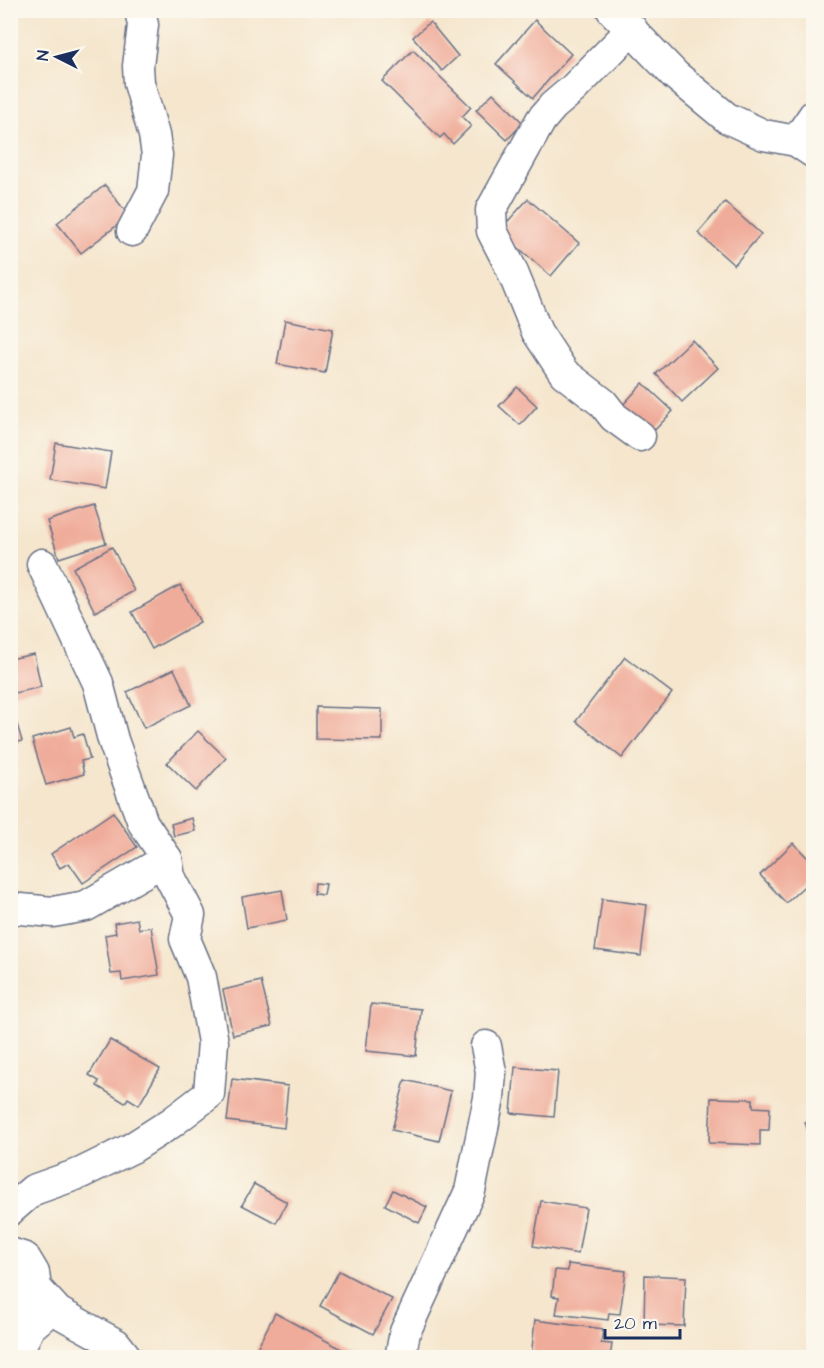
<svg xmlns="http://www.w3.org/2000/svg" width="824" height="1368" font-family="'Architects Daughter',sans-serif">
  <rect width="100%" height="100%" fill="#fbf7ec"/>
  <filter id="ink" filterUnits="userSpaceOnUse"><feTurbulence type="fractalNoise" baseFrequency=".0167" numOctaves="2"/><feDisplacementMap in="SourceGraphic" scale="12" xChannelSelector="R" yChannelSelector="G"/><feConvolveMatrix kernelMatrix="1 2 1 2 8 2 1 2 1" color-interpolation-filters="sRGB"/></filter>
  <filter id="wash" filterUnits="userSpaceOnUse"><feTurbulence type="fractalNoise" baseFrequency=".008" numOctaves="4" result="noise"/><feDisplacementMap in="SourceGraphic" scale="24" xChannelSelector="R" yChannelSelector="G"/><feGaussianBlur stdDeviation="1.35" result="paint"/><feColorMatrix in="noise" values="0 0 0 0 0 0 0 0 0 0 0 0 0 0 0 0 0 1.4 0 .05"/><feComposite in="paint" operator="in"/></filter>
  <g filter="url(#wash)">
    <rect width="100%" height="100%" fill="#f5e6cd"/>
    <g id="blocks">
      <g fill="#f0ac9a">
        <polygon points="535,20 571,54 533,98 496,64"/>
        <polygon points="430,22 458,56 442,71 413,37"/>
        <polygon points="413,50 471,107 462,117 471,126 453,144 444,134 440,138 382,81"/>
        <polygon points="493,93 523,123 507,140 476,110"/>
        <polygon points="105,185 129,216 81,253 57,223"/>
        <polygon points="528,199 579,243 551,276 499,231"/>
        <polygon points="725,202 761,234 734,265 698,233"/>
        <polygon points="285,320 333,329 325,373 277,364"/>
        <polygon points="692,340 718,368 682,402 656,374"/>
        <polygon points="643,383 673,411 650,435 621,407"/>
        <polygon points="517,387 537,406 520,425 499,406"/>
        <polygon points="56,443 111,452 105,489 50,480"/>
        <polygon points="94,506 106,543 59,558 47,521"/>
        <polygon points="112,547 134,591 95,612 73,568"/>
        <polygon points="180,585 200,622 152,649 132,612"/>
        <polygon points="34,654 41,687 10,694 10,659"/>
        <polygon points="625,657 672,693 622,758 576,721"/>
        <polygon points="174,669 191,705 144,728 127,692"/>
        <polygon points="10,701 22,741 10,744"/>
        <polygon points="316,707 382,709 382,740 316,739"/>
        <polygon points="71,727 74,737 83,734 90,759 81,761 84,774 46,785 32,739"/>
        <polygon points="198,731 226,758 196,791 167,763"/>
        <polygon points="113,812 137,847 83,883 69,863 60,868 51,854"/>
        <polygon points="192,818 195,831 174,836 171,824"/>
        <polygon points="793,843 814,864 814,877 786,903 760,875"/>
        <polygon points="315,883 326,884 324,895 314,894"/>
        <polygon points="282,890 287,920 247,928 242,897"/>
        <polygon points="602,899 647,905 641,956 595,950"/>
        <polygon points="137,919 139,929 151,927 159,975 122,981 121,973 111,974 105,935 116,933 114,923"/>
        <polygon points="261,981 272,1026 233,1035 223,990"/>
        <polygon points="371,1004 421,1009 416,1056 366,1051"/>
        <polygon points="110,1040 160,1069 139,1105 128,1098 125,1103 97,1086 99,1081 89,1075"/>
        <polygon points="515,1067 558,1071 554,1117 511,1113"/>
        <polygon points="232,1079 288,1086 284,1128 227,1121"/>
        <polygon points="405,1080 451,1091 439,1141 392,1130"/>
        <polygon points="711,1098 753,1099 753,1107 770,1108 769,1130 760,1130 760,1145 709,1143"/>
        <polygon points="814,1119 814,1147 813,1148 805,1122"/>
        <polygon points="254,1184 287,1202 276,1223 242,1205"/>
        <polygon points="393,1190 427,1207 419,1223 385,1205"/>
        <polygon points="541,1201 586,1208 578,1254 533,1246"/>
        <polygon points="568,1264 626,1271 620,1314 609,1313 608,1320 556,1314 559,1297 552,1296 555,1270 568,1271"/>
        <polygon points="339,1271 392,1299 373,1334 320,1306"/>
        <polygon points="645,1275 686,1277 684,1326 644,1325"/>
        <polygon points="275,1313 349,1353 347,1358 270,1358 256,1350"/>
        <polygon points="535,1320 603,1329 601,1343 612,1344 610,1358 531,1358"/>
      </g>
    </g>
  </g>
  <g filter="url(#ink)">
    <use href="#blocks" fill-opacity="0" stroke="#676f85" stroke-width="1.5"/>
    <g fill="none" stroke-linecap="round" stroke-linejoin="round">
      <g stroke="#676f85" stroke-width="33">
        <g id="street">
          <polyline points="612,10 675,75 727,118 764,135 796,141 814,153"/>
          <polyline points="632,29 573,89 553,106 541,120 491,210 492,231 511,268 537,332 564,373 603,403 614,417 640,436"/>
          <polyline points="796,141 814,115"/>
          <polyline points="132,231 153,191 157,155 154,135 139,83 138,66 143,25 140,10"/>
          <polyline points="10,908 53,912 86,906 167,859"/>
          <polyline points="10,1210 33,1190 81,1173 132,1148 171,1123 209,1094 213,1042 201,977 185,939 190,915 170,877 167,859 143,823 113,740 98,683 42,564"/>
          <polyline points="10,1253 25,1258 34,1273 36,1288 58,1312 116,1344 127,1358"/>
          <polyline points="25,1267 24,1300 30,1327"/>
          <polyline points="14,1358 30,1327 44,1315"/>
          <polyline points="400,1358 405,1332 470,1191 489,1098 491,1072 486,1046"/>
        </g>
      </g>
      <use href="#street" stroke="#fff" stroke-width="30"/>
    </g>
  </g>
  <rect width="824" height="1368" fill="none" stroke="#fbf7ec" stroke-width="36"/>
  <g transform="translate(57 57) rotate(276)" stroke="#fbf7ec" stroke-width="4.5" paint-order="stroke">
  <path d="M0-4.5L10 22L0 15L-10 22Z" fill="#1b2f5e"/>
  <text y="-9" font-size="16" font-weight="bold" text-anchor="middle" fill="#1b2f5e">N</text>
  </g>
  <path d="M605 1329v9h75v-9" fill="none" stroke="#1b2f5e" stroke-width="3"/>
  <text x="614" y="1329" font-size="18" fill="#1b2f5e" stroke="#fbf7ec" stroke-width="4.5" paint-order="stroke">20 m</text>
</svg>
